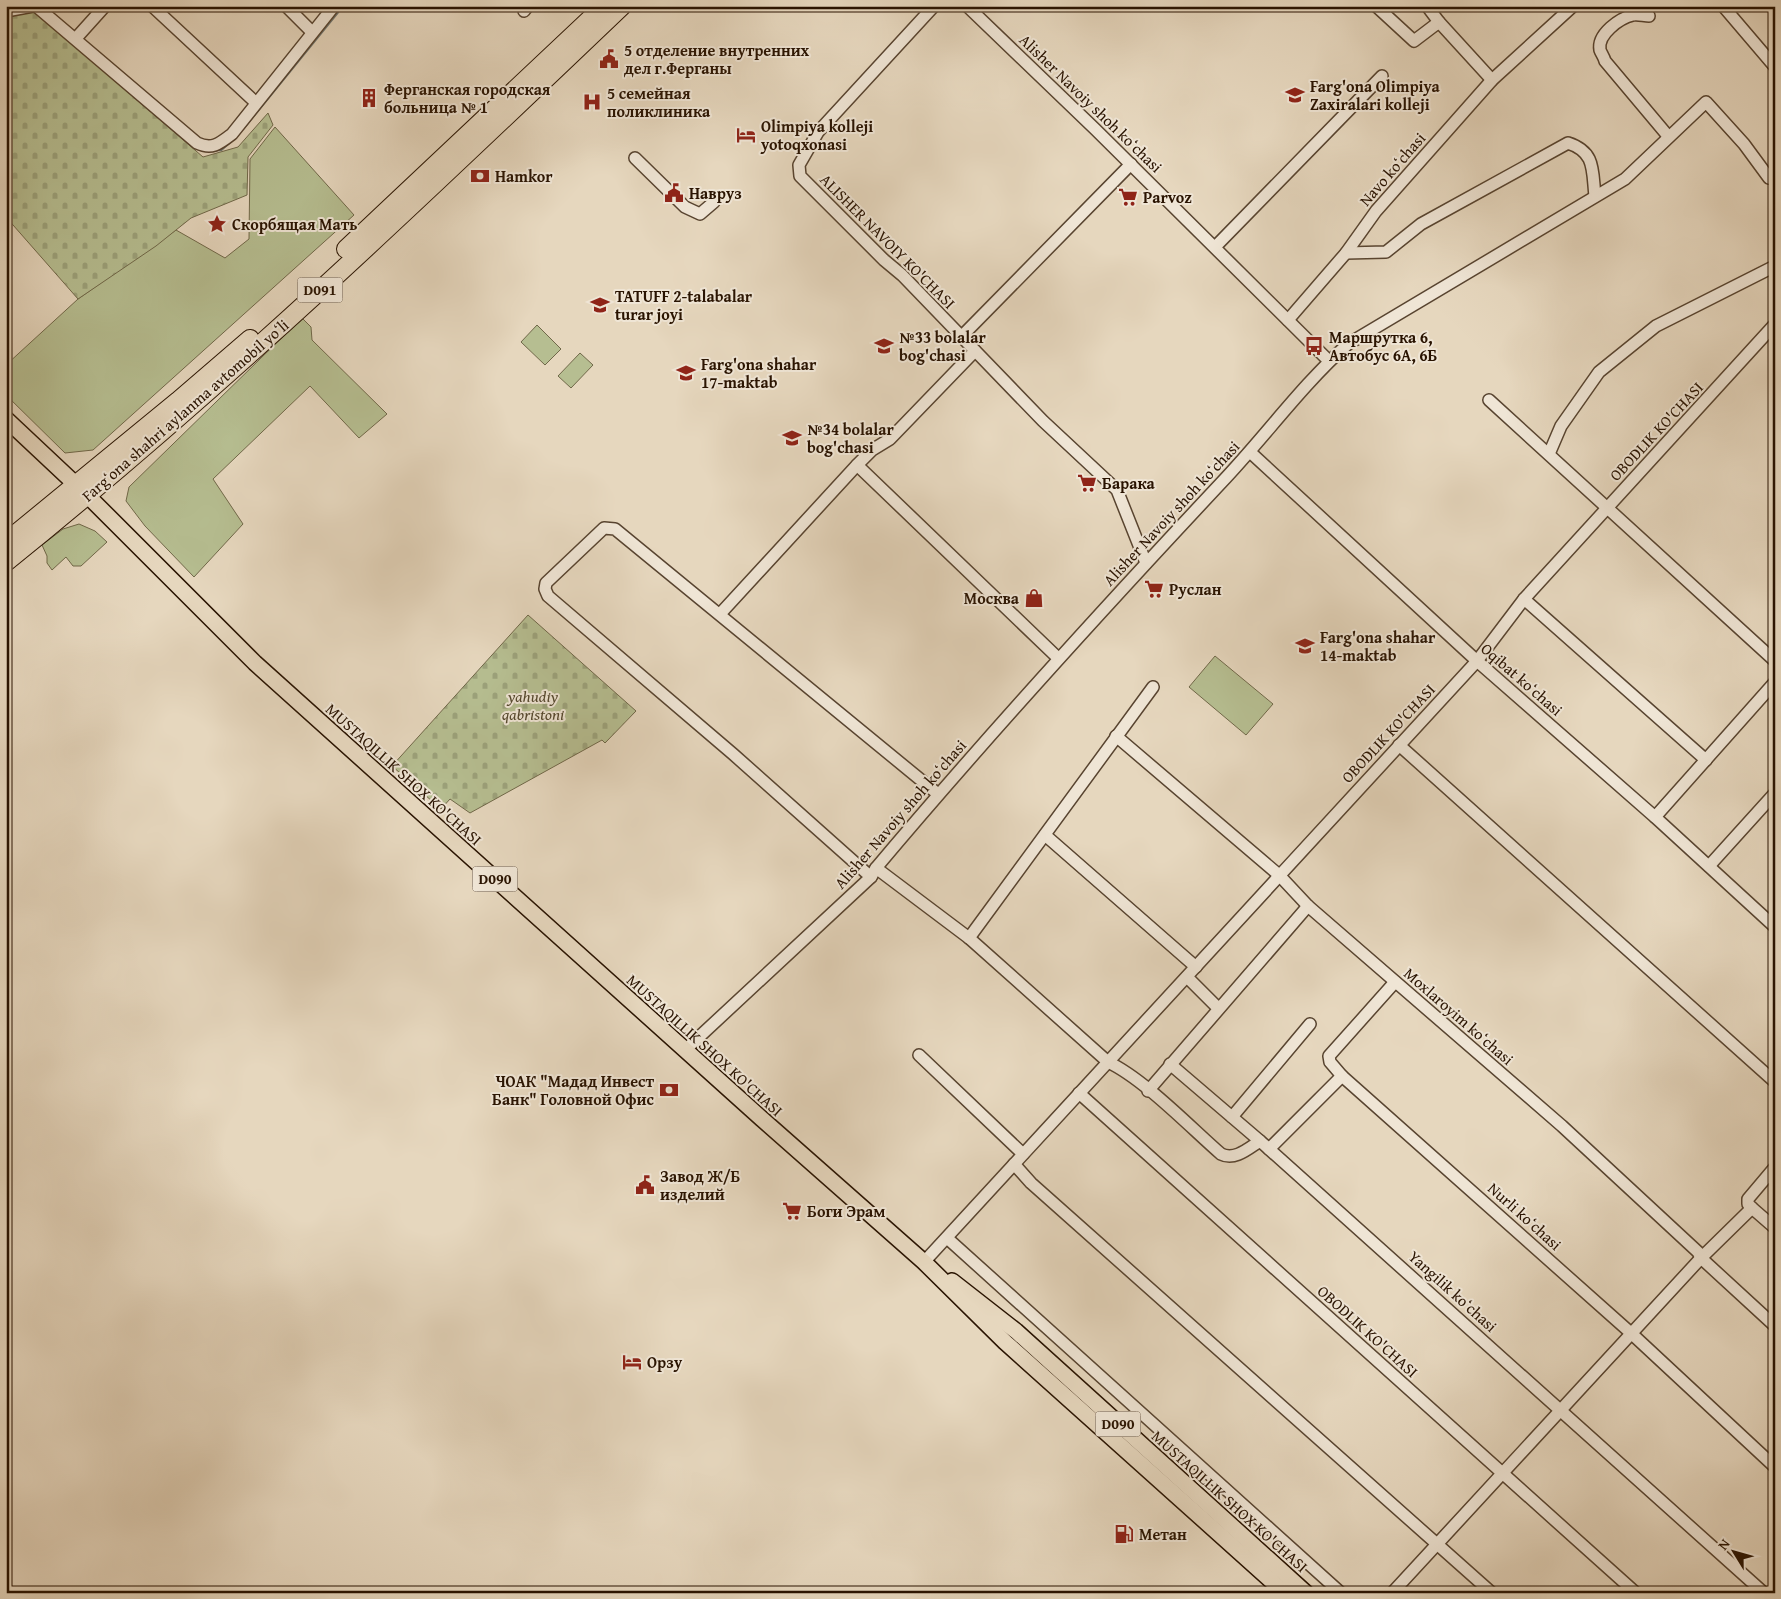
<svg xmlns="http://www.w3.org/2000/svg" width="1781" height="1599" font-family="'Gentium Book Plus',serif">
  <defs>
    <pattern id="cemetery-stones" width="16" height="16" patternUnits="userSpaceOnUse" patternTransform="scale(1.25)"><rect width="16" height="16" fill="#b6be91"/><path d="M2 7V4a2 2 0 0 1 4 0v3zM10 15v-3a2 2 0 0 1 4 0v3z" fill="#9ca27b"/></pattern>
  </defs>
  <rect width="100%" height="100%" fill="#e6d7be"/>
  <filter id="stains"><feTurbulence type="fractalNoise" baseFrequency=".004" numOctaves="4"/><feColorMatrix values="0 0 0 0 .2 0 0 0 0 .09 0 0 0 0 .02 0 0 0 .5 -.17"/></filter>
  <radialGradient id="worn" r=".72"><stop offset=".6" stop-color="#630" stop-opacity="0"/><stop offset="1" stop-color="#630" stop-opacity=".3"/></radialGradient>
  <g fill="#b6be91" stroke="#706849">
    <polygon points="275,127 354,215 93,450 65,453 6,395 6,365 78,299 176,230 225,258 249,239 250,159"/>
    <polygon points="302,318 311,327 312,340 387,414 359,438 310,386 213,479 243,524 194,577 145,526 126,501 129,487"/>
    <polygon points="537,325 561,349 545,365 521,342"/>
    <polygon points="580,353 593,365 571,388 558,376"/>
    <polygon points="79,524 95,531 107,542 81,566 73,566 66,557 52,570 47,563 47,556 42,545 63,529"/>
    <polygon points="1215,656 1273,704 1246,735 1189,687"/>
  </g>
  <g fill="url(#cemetery-stones)" stroke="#706849">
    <polygon points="6,6 28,6 203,157 238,147 268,113 273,125 248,157 247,195 191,218 156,246 78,299 6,217"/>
    <polygon points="528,615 636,711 605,743 602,740 470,813 450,799 441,809 392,766"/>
  </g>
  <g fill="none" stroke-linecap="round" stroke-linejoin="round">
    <g stroke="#6d7571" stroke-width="2.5">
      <polyline points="6,17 14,15"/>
      <polyline points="243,129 343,6"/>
      <polyline points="202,150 221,150 236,137"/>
    </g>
    <g stroke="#584430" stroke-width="14">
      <g id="minor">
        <path d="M 36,6 L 197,143 C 212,150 219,144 232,134 L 334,6"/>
        <polyline points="152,6 254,101"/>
        <polyline points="286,6 311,31"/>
        <polyline points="934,6 818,132 799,165 800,176 884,260 902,275 1043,421 1117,490 1146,563"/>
        <polyline points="967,6 1095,129 1329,361"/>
        <polyline points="1376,6 1414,41 1439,22 1492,80"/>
        <polyline points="1427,6 1439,22"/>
        <polyline points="1723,6 1775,67"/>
        <polyline points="6,11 33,6"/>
        <polyline points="524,11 528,6"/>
        <path d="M 1649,16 C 1644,16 1638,14 1633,15 C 1620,18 1597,34 1600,50 C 1601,53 1604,57 1605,61 L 1668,136"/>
        <polyline points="78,36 105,6"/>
        <polyline points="635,158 685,207 700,214 714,202"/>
        <polyline points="1215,247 1382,76"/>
        <path d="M 1346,253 L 1386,252 L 1421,224 L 1568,143 C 1596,152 1592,171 1595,196"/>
        <polyline points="1288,320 1346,253 1376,211 1469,106 1492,80 1573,6"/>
        <polyline points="961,337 1131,164"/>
        <polyline points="1489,400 1775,661"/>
        <polyline points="1250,452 1477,661 1655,817 1775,927"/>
        <polyline points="1549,454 1561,426 1599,372 1656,326 1775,266"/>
        <polyline points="857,465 1058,658"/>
        <polyline points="1524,599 1706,760"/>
        <polyline points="720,614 857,465 872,450 890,439 975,351"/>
        <polyline points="1116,736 1279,875 1308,906 1562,1126 1698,1252 1701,1258 1775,1326"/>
        <polyline points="1399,745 1775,1082"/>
        <polyline points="1655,817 1775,682"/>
        <polyline points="1045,835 1196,967"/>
        <polyline points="1709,866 1775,793"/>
        <path d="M 876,868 L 969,938 L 1108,1062 C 1144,1079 1190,1127 1221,1154 C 1235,1161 1249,1148 1260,1141 L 1764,1593"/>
        <polyline points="871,877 733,754 548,596 545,589 546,583 604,528 615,529 938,794"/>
        <polyline points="969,938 1153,687"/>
        <polyline points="1187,977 1218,1008"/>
        <polyline points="1395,982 1329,1056 1330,1062 1342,1076 1632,1334 1775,1467"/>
        <path d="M 685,1050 L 871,877 L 876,868 C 987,736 1103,609 1221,483 C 1264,438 1301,386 1348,344 L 1625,179 L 1706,102 L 1744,144 L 1769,178 L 1775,175"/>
        <polyline points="919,1055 1023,1154"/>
        <polyline points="1170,1064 1260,1141"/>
        <polyline points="1148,1091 1308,906"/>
        <polyline points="1079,1093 1636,1593"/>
        <polyline points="1232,1117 1310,1024"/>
        <polyline points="1269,1149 1342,1076"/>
        <polyline points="1014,1164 1031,1183 1492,1593"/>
        <polyline points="1752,1208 1775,1228"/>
        <polyline points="947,1238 1341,1593"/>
        <polyline points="924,1262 1477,661 1524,599 1775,324"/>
        <polyline points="1392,1593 1701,1258 1752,1208 1748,1204 1748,1199 1775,1167"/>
      </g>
    </g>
    <g stroke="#291301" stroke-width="18">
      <g id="major">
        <polyline points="6,419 88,496 255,663 762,1119 924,1262 1005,1342 1285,1593"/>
        <polyline points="952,1281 1016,1331 1306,1593"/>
      </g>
    </g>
    <g stroke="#291301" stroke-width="20">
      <g id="highway">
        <polyline points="346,249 604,6"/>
        <polyline points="6,542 178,401 250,339"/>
        <path d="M 6,562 C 222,388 422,197 622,6"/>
      </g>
    </g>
    <use href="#minor" stroke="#efe5d5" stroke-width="11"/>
    <use href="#major" stroke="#e6d7be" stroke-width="15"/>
    <use href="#highway" stroke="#e6d7be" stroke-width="18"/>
  </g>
  <defs>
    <g id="civic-bare" transform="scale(1.5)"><path d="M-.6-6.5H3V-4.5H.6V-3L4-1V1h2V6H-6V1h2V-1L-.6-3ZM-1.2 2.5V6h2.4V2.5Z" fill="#8f2418" stroke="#efe5d5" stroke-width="2.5" paint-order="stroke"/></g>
    <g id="university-bare" transform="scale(1.5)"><path d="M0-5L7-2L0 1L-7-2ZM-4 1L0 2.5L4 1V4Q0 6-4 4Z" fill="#8f2418" stroke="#efe5d5" stroke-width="2.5" paint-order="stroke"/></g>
    <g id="building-bare" transform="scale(1.5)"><path d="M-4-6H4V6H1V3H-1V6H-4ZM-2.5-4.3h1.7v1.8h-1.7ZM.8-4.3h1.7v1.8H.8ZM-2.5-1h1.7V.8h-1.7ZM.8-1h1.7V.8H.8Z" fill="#8f2418" stroke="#efe5d5" stroke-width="2.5" paint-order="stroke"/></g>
    <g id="hospital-bare" transform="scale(1.5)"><path d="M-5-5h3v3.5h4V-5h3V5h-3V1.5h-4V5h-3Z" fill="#8f2418" stroke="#efe5d5" stroke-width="2.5" paint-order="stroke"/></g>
    <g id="hotel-bare" transform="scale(1.5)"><path d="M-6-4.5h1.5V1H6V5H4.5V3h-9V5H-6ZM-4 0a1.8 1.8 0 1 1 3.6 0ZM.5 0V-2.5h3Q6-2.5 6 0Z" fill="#8f2418" stroke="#efe5d5" stroke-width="2.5" paint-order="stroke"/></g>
    <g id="bank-bare" transform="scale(1.5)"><path d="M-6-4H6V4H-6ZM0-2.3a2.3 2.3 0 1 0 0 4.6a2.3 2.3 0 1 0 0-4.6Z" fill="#8f2418" stroke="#efe5d5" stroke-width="2.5" paint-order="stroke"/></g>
    <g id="supermarket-bare" transform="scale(1.5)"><path d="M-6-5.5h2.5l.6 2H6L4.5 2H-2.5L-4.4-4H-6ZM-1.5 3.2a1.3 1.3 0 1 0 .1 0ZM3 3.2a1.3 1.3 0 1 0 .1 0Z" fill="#8f2418" stroke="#efe5d5" stroke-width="2.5" paint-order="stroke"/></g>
    <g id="sight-bare" transform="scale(1.5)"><path d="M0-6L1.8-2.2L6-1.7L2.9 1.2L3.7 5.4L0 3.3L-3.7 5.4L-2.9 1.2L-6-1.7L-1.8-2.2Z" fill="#8f2418" stroke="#efe5d5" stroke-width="2.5" paint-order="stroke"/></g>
    <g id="school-bare" transform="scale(1.5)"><path d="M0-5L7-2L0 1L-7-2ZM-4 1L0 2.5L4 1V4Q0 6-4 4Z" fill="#8f2418" stroke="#efe5d5" stroke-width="2.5" paint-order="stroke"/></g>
    <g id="bus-bare" transform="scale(1.5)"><path d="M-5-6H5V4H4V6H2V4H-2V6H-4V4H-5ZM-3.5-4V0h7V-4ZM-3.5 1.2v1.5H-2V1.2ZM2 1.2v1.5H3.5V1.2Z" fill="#8f2418" stroke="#efe5d5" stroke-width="2.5" paint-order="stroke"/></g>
    <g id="shop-bare" transform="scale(1.5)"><path d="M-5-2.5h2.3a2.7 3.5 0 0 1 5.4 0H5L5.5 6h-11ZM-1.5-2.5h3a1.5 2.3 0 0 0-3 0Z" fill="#8f2418" stroke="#efe5d5" stroke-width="2.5" paint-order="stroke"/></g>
    <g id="fuel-bare" transform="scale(1.5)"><path d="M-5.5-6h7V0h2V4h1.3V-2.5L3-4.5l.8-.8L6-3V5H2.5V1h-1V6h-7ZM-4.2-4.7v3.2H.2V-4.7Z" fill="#8f2418" stroke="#efe5d5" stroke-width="2.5" paint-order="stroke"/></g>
  </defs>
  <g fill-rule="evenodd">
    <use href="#civic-bare" x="609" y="59"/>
    <use href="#university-bare" x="1295" y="95"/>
    <use href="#building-bare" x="369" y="98"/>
    <use href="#hospital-bare" x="592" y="102"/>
    <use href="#hotel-bare" x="746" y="135"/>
    <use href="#bank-bare" x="480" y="176"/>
    <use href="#civic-bare" x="674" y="193"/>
    <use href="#supermarket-bare" x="1128" y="197"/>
    <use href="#sight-bare" x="217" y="224"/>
    <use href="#university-bare" x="600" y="305"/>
    <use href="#school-bare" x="884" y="346"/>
    <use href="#bus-bare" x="1314" y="346"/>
    <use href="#school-bare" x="686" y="373"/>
    <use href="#school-bare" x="792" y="438"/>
    <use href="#supermarket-bare" x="1087" y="483"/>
    <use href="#supermarket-bare" x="1154" y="589"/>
    <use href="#shop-bare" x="1034" y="598"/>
    <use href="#school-bare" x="1305" y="646"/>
    <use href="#bank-bare" x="669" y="1090"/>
    <use href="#civic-bare" x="645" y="1185"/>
    <use href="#supermarket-bare" x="792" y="1211"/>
    <use href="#hotel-bare" x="632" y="1362"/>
    <use href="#fuel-bare" x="1124" y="1534"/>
  </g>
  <g text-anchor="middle" stroke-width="4" stroke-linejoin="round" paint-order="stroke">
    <g fill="#efe5d5" stroke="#645241" stroke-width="1">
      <rect x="297.5" y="277.5" width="45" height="25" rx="4"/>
      <rect x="472.5" y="866.5" width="45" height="25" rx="4"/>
      <rect x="1095.5" y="1411.5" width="45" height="25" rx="4"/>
    </g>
    <g font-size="15" font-weight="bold" fill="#291301">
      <text x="320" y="295">D091</text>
      <text x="495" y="884">D090</text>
      <text x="1118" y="1429">D090</text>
    </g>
    <g font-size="16" font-weight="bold" fill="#291301" stroke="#efe5d5" text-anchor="start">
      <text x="624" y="56">5 отделение внутренних<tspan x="624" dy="18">дел г.Ферганы</tspan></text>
      <text x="1310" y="92">Farg'ona Olimpiya<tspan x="1310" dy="18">Zaxiralari kolleji</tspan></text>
      <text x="384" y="95">Ферганская городская<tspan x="384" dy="18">больница № 1</tspan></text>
      <text x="607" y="99">5 семейная<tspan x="607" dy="18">поликлиника</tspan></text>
      <text x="761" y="132">Olimpiya kolleji<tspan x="761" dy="18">yotoqxonasi</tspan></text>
      <text x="495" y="182">Hamkor</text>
      <text x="689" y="199">Навруз</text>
      <text x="1143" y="203">Parvoz</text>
      <text x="232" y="230">Скорбящая Мать</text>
      <text x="615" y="302">TATUFF 2-talabalar<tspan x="615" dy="18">turar joyi</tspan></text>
      <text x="899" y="343">№33 bolalar<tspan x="899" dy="18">bog'chasi</tspan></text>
      <text x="1329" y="343">Маршрутка 6,<tspan x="1329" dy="18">Автобус 6А, 6Б</tspan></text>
      <text x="701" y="370">Farg'ona shahar<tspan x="701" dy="18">17-maktab</tspan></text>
      <text x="807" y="435">№34 bolalar<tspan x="807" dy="18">bog'chasi</tspan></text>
      <text x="1102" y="489">Барака</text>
      <text x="1169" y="595">Руслан</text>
      <text x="1019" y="604" text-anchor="end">Москва</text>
      <text x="1320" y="643">Farg'ona shahar<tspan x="1320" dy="18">14-maktab</tspan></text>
      <text x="654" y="1087" text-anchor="end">ЧОАК "Мадад Инвест<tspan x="654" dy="18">Банк" Головной Офис</tspan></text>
      <text x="660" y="1182">Завод Ж/Б<tspan x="660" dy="18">изделий</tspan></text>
      <text x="807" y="1217">Боги Эрам</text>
      <text x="647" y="1368">Орзу</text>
      <text x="1139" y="1540">Метан</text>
    </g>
    <g font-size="16" fill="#291301" stroke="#efe5d5">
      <text transform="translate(1091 103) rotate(44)" y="6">Alisher Navoiy shoh koʻchasi</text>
      <text transform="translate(1392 169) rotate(-49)" y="6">Navo koʻchasi</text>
      <text transform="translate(888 241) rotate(45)" y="6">ALISHER NAVOIY KO'CHASI</text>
      <text transform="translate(185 410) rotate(-41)" y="6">Fargʻona shahri aylanma avtomobil yoʻli</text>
      <text transform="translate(1656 431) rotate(-47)" y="6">OBODLIK KO'CHASI</text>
      <text transform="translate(1171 513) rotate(-47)" y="6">Alisher Navoiy shoh koʻchasi</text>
      <text transform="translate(1522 679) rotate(41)" y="6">Oqibat koʻchasi</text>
      <text transform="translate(1388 733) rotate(-47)" y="6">OBODLIK KO'CHASI</text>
      <text transform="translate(404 774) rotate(42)" y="6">MUSTAQILLIK SHOX KO'CHASI</text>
      <text transform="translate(900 814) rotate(-49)" y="6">Alisher Navoiy shoh koʻchasi</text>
      <text transform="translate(1459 1016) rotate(41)" y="6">Moxlaroyim koʻchasi</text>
      <text transform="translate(705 1045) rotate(42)" y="6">MUSTAQILLIK SHOX KO'CHASI</text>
      <text transform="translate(1525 1216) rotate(42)" y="6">Nurli koʻchasi</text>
      <text transform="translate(1453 1291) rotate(42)" y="6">Yangilik koʻchasi</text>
      <text transform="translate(1368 1331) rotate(42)" y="6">OBODLIK KO'CHASI</text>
      <text transform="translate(1230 1501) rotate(42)" y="6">MUSTAQILLIK SHOX KO'CHASI</text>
    </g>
    <g font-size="16" font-style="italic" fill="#53462c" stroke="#efe5d5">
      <text x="533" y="702">yahudiy<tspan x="533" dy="18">qabristoni</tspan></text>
    </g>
  </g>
  <rect width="1781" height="1599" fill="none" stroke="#e6d7be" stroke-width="25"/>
  <rect x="8" y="8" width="1766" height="1584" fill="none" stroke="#291301" stroke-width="2.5"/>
  <rect x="12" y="12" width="1756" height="1574" fill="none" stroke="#291301"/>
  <g transform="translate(1734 1552) rotate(307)" stroke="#efe5d5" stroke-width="4" paint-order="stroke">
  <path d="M0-4L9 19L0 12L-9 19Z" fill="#291301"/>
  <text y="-8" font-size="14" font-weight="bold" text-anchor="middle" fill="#291301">N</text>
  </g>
  <rect width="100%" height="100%" filter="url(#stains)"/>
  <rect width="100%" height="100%" fill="url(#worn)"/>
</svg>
